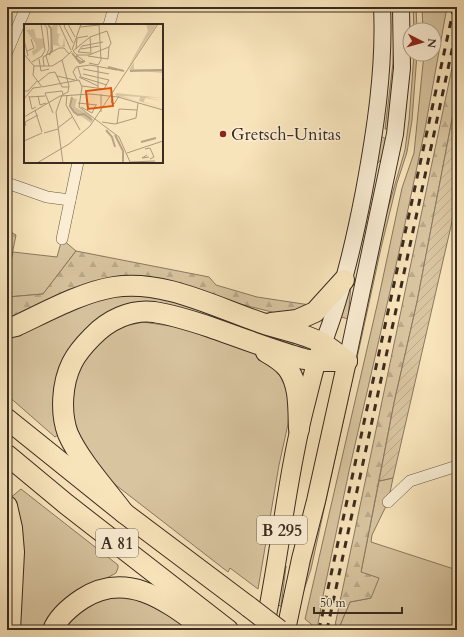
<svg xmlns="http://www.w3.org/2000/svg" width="464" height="637" font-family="Cardo,serif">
  <defs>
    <pattern id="forest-firs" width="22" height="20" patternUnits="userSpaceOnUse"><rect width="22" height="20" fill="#d8c5a0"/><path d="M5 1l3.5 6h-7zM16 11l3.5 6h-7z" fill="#baa989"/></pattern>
    <pattern id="garden-furrows" width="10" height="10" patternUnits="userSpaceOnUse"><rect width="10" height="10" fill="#d8c5a0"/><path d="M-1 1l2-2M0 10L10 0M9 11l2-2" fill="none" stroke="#baa989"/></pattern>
  </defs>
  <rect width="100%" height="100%" fill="#f8e4bb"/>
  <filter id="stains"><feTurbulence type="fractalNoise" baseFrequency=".005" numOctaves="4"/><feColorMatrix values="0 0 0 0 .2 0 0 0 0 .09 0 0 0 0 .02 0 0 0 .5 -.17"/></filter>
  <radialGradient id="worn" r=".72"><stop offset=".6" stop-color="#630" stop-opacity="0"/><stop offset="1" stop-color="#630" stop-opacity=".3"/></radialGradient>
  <g fill="#d8c5a0" stroke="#8a7860">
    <polygon points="393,7 395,7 395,65 388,129 385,129 393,63 394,27"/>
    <polygon points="413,7 416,7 417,30 414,30"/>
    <polygon points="422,7 447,7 425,129 399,252 349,471 324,591 317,629 305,619 378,301 402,188 414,153 424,54 434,54 434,30 423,30"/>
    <polygon points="414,54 417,54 412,120 407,152 397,183 381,248 311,569 297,611 386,215 405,150 409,120"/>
    <path d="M 378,134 L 387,140 C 385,148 384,158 378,163 L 375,163 Z"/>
    <polygon points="62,239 76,251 43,294 7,297 7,280 13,252 57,257"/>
    <polygon points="352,275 348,319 338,316"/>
    <polygon points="107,294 159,296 294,341 292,346 266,334 201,313 174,307 88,331 58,435 55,437 7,395 7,334"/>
    <polygon points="143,322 177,327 264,356 285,376 289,408 288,424 279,465 258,589 230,568 228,572 117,486 97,467 72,428 69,413 76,368 97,341 121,327"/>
    <polygon points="393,478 388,502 372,535 371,542 457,570 457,630 338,630 350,602 371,598 364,574 361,572 379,481"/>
    <polygon points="21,489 118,565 118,568 116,573 76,595 46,630 16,630 9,499"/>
    <polygon points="286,566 281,607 278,604"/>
    <polygon points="111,595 140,598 194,630 60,630 70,617"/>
  </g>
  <g fill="url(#forest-firs)" stroke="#8a7860">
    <polygon points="457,44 457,93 450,130 417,302 394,403 361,572 379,578 371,598 350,602 338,630 334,630"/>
    <polygon points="7,230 16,235 7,280"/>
    <polygon points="76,251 209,277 216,285 257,297 310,305 288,316 212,297 174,283 7,319 7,297 43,294"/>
  </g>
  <polygon fill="url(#garden-furrows)" stroke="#8a7860" points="457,93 457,200 393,478 379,481 394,403 417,302"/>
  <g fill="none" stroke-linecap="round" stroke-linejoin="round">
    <g stroke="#6a5946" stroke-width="12">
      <g id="street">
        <polyline points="109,25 114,7"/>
        <polyline points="7,52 26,7"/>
        <polyline points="7,183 47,197 70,200"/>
        <polyline points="62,239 78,162"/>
        <polyline points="388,502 410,481 457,466"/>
      </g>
    </g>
    <g stroke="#3b2b1f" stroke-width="18">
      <g id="secondary">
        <path d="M 323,344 C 342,295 354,243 364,191 C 375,132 385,68 382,7"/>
        <polyline points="347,361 395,134 402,68 401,7"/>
      </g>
    </g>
    <g stroke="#3b2b1f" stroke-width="20">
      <g id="primary">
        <path d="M 264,630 C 280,556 286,480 305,406 C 310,387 314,367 321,348"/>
        <polyline points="286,630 301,559 316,501 347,361"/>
      </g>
    </g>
    <g stroke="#3b2b1f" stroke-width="22">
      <g id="highway">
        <polyline points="271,323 297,320 315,312 344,280"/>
        <path d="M 7,328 L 16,326 C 46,312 82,292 114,287 C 163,279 217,308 262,323 C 282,330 304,333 322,343 C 331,348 339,355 347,361"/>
        <path d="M 266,352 C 273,356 283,362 288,369 C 300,386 298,409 299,429"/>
        <polyline points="7,419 124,513 249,607"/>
        <polyline points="7,455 66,504 228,630"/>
        <polyline points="7,506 12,528 14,552 10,630"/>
        <path d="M 124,513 C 106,489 80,461 68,434 C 60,413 62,383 72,363 C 77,353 84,345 92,337 C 108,320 131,309 154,312 C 173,315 192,321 210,327 C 241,338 272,350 304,359 L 316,361 L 347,361"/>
        <path d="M 53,630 C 58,617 70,607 82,599 C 128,569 169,603 206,630"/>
      </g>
    </g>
    <use href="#street" stroke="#faedd3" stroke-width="11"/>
    <use href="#secondary" stroke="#faedd3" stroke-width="16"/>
    <use href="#primary" stroke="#f8e4bb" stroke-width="18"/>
    <use href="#highway" stroke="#f8e4bb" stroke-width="20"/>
    <g stroke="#3b2b1f" stroke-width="3" stroke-dasharray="7 7" stroke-linecap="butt">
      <polyline points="319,630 454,7"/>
      <polyline points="327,630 457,27"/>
    </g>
    <g stroke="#3b2b1f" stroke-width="22" stroke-linecap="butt">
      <polyline id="highway-bridge" points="249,607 279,630"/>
    </g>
    <use href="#highway-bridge" stroke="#f8e4bb" stroke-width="20"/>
  </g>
  <circle fill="#8f2418" stroke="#faedd3" stroke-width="1.5" cx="223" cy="134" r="4"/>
  <g text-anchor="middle" stroke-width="3" stroke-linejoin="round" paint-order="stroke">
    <g fill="#faedd3" stroke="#746555" stroke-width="1">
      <rect x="257" y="516" width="50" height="28" rx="3"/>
      <rect x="96" y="529" width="42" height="28" rx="3"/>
    </g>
    <g font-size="16" font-weight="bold" fill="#3b2b1f">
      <text x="282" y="536">B 295</text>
      <text x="117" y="549">A 81</text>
    </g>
    <g font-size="17" fill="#3b2b1f" stroke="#faedd3" text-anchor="start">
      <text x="231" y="140">Gretsch-Unitas</text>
    </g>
  </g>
  <g transform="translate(24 24)">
    <rect width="139" height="139" fill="#f8e4bb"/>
    <path d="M 23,0 L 28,3 L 29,0 L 34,0 L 33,9 L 39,12 L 35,11 L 34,18 L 36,22 L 39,21 L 40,13 L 41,23 L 29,21 L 28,13 L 29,27 L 26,27 L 27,5 ZM 122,0 L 133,0 L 103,45 L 124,7 ZM 110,38 L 110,45 L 139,45 L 139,49 L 105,46 ZM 93,69 L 139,74 L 121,73 L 139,77 L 121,74 L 120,78 L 139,84 L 115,77 L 116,73 L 98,72 L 114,77 L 90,71 ZM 48,74 L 53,75 L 51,83 L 66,91 L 69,96 L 67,99 L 51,88 L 47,81 Z" fill="#d8c5a0"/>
    <path d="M 10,5 L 12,14 L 20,15 L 20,23 L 9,32 L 8,27 L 12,24 L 11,19 L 2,6 Z" fill="#d8c5a0"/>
    <path fill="none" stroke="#b8a586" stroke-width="2" d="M 24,0 L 27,5 L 28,26 L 25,31M 48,29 L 56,39 L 61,37M 84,43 L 100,47M 106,47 L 139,46M 48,73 L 46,82 L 50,88 L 54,91 L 60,90 L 68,96M 82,106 L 88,113 L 91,123M 91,111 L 99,127 L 99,138M 117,118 L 132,114"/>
    <path fill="none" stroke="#ac9a7d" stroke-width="1" d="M 20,0 L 23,4 L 25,25 L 22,32 L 25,42M 35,0 L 47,26M 42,0 L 40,2 L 49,19M 44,0 L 51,13M 56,3 L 75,1M 66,13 L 67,30M 0,16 L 4,32M 52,25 L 53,14 L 64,12M 57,25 L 75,22M 48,26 L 57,0M 3,27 L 10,24 L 7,15M 49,27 L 53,31 L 65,31 L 85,23 L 87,19 L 83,7 L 66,13 L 49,27M 66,29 L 54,28 L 58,22 L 79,18M 0,30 L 10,42M 53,32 L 59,36 L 58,38 L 52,34 L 53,31M 64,32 L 84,35 L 85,23M 15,35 L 17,47 L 25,45M 8,38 L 18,32 L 21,26 L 17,0M 65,39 L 74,41 L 77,36 L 75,0M 10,42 L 28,42 L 38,36M 10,42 L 9,51 L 18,63M 20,42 L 19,33 L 35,24 L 40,24 L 45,30M 54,43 L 57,53 L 83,61M 59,45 L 85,50M 59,50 L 85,56 L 80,65M 33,52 L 51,56M 55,53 L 74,62M 53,56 L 49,48 L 52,43 L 66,41 L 93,46M 14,58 L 25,49 L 31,48 L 38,63 L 45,63M 58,62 L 80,65M 18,63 L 55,56 L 58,63 L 55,83 L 95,113 L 106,138 L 131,137M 74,64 L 74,43M 0,67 L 4,67 L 13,57M 43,71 L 42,81 L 56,106M 5,72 L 8,85 L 12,83M 14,72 L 16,81 L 22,79M 5,73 L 21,72M 89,73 L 87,78 L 90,80 L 95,72M 0,75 L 9,64 L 17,63M 54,79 L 73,81M 57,83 L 68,89 L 72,81M 11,86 L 18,108M 77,88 L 77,70M 29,89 L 21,69 L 38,67 L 39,70M 0,93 L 36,72 L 66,70 L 94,73 L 139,86M 78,98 L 91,100 L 112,94 L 114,79M 93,100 L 95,85 L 113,86M 2,102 L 1,98 L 14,91M 34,104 L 48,93M 20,109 L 34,105M 0,117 L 18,109M 121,125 L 126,124 L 130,133 L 126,135M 103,129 L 139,117M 123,131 L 118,134 L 125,133M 13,139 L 45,120 L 66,102 L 134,0M 39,139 L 32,88 L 38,71 L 44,68 L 45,62 L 38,36 L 48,27"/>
    <path fill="#df570d" fill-opacity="0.15" stroke="#df570d" stroke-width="2" d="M 87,64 L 89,82 L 64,85 L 62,67 Z"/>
    <rect width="139" height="139" fill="none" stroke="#3b2b1f" stroke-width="2"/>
  </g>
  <rect width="464" height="637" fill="none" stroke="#f8e4bb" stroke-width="24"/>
  <rect x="8" y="8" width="448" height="621" fill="none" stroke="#3b2b1f" stroke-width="2"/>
  <rect x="12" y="12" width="440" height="613" fill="none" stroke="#3b2b1f"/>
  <g transform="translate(422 42) rotate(96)"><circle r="19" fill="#faedd3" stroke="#ae9f8b"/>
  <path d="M0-3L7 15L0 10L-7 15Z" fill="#8f2418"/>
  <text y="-6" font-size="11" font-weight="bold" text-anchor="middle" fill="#3b2b1f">N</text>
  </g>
  <path d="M314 607v6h88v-6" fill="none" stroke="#3b2b1f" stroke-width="2"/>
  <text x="320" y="607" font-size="12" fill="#3b2b1f" stroke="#faedd3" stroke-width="3" paint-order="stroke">50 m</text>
  <rect width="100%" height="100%" filter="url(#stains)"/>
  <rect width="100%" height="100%" fill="url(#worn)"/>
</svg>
